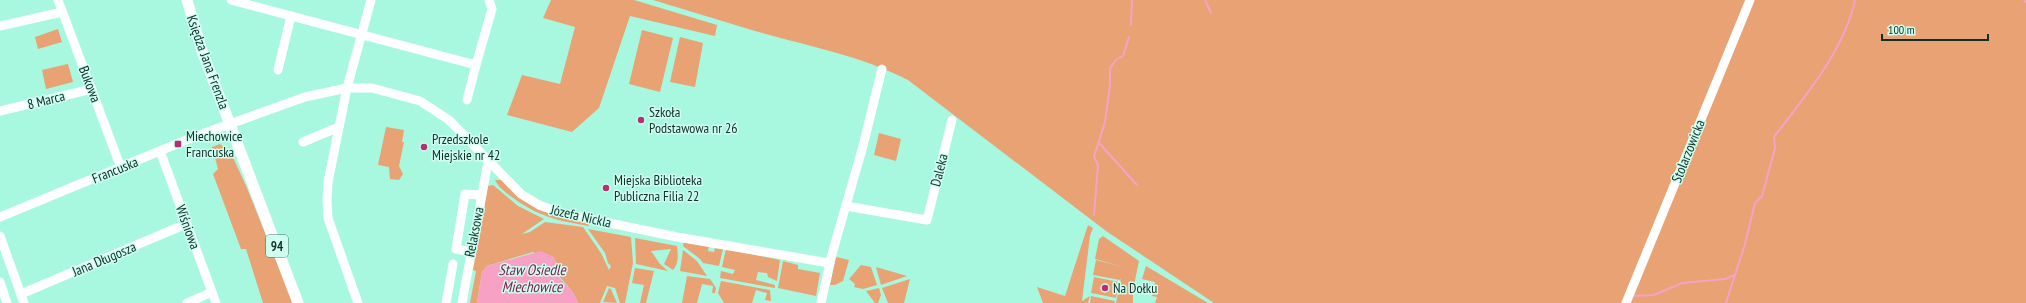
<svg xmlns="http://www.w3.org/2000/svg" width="2026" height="303" font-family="'PT Sans Narrow',sans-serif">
  <rect width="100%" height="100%" fill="#a8f8e0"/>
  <g fill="#e8a274">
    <polygon points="551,0 634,0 717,25 715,36 630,16 599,108 572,132 507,115 522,75 560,84 575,27 543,18"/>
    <path d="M 653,0 L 2026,0 L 2026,303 L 1214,303 L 1106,231 L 908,80 C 859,55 807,46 755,31 C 721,21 687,10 653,0 Z"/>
    <polygon points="58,29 62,42 38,49 35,37"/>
    <polygon points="642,30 673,38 660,92 629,84"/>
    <polygon points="680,37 703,43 695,87 670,82"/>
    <polygon points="68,64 73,82 46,89 42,70"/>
    <polygon points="386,127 404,130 402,142 404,142 399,166 403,174 399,180 390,179 389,167 378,165"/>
    <polygon points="879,133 901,139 896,161 874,155"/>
    <polygon points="220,144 231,153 247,188 293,303 263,303 246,249 241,249 213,174 218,169 212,147"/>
    <path d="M 495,180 L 502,180 L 517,194 L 588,221 L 589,226 C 558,221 537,216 512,197 C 505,192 499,188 495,180 Z"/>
    <path d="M 493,185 L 518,206 L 544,219 L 522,234 L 530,232 L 545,222 L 583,227 L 601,253 L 609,270 L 611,266 L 608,263 L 605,253 L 588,229 L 631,237 L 633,263 L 625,303 L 620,303 L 615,288 L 607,286 L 600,303 L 578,303 C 574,290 563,282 555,271 L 556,262 L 533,252 L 487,266 L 482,272 L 477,303 L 470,303 L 476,271 L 473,270 L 488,186 Z"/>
    <polygon points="1088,225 1093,228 1090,236 1082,301 1090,296 1088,303 1043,303 1037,287 1065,296"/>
    <polygon points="1103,236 1139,261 1133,290 1133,303 1116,303 1121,278 1120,280 1093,275 1096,260 1124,267 1095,259 1099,239"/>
    <path d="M 635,238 L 677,246 C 678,254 679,264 673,270 L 664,264 L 671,249 L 651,251 L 660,264 L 668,271 L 636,264 Z"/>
    <polygon points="684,242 709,246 708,251 714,252 715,248 723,249 719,266 703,263 700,259 683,246"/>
    <polygon points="726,249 780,260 777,281 768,277 767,273 758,272 756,280 775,285 775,288 720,278 721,271 733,274 735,270 722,267"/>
    <polygon points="683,250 697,261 707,276 680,271"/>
    <polygon points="836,257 849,260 843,281 835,285 830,285"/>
    <polygon points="783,261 798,265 798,269 820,273 816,296 778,288"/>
    <polygon points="861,265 871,267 877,285 863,289 854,287 855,284 849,279"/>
    <polygon points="1146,266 1208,303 1155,303 1157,297 1152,296 1155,282 1142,279"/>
    <polygon points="876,267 907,276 881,285"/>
    <polygon points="635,268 654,271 646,303 640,303 644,285 632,283"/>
    <polygon points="687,276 710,279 716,288 715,293 712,293 713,286 702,284 697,303 682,303"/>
    <polygon points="1094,277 1119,282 1116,298 1091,293"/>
    <polygon points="910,279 904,303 888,303 882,288"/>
    <polygon points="721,281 770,290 771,301 765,300 767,293 756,290 752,303 724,303 718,293"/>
    <polygon points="609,288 611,289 617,303 603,302"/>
    <polygon points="879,288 881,295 878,303 875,303 866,291"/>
    <polygon points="1091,296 1115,301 1114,303 1090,303"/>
  </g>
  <path fill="#f7a2c5" d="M 541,251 L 554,257 C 556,262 554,268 556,272 C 563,285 574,288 578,303 L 477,303 L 482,272 L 487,266 Z"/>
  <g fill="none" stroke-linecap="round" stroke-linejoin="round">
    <g stroke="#f7a2c5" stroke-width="2">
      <polyline points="1205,0 1211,13"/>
      <polyline points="2024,0 2026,2"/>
      <polyline points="1131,25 1132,0"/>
      <polyline points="1099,143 1137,185"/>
      <polyline points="1094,215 1098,165 1094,157 1105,122 1110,85 1110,68 1116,60 1123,56 1129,37"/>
      <polyline points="1634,296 1654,295 1682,283 1725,279 1735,275"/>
      <path d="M 1726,303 L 1745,244 L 1755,203 L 1762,196 L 1775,148 L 1774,137 C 1805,96 1844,51 1855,0"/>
    </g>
    <g stroke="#fff" stroke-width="9">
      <polyline points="58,0 121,168"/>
      <polyline points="231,0 476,65 492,9 489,0"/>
      <polyline points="0,26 62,12"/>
      <polyline points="278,70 291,16"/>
      <polyline points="467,100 476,65"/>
      <polyline points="0,111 92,89"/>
      <polyline points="303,142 339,127"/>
      <polyline points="160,151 216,303"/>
      <polyline points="846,206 927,220 952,120"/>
      <polyline points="0,217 191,138 305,97 347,88 372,88 420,101 449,120 521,194 539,205 561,213 677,237 829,263"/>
      <polyline points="0,236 24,303"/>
      <polyline points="471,252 456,249 465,194 481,195"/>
      <polyline points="0,282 7,303"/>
      <polyline points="21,294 186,224"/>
      <polyline points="187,303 212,292"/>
      <polyline points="358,303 328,218 327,200 328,182 347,88 371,0"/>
      <polyline points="446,303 453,264"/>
      <polyline points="462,303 488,162"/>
      <polyline points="821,303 832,254 863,146 882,69"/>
      <polyline points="1626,303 1750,0"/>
    </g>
    <polyline stroke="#fff" stroke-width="11" points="187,0 202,51 298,303"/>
  </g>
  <g fill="#b42f74" stroke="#d0feef" stroke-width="1.5">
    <circle cx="641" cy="120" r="4"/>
    <rect x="174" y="140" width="8" height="8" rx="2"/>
    <circle cx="424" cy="147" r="4"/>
    <circle cx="606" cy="188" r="4"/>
    <circle cx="1105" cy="288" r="4"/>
  </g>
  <g text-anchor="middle" stroke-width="3" stroke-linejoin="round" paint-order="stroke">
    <rect fill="#d0feef" stroke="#486e63" stroke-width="1" x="266" y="235" width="22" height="22" rx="3"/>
    <g font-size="13" font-weight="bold" fill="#0d3027">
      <text x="277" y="251">94</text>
    </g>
    <g font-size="14" fill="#0d3027" stroke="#d0feef">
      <text transform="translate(208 62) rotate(70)" y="5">Księdza Jana Frenzla</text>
      <text transform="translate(90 84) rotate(69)" y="5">Bukowa</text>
      <text transform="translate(46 100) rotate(-14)" y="5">8 Marca</text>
      <text transform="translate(1688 151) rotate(-68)" y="5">Stolarzowicka</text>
      <text transform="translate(115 170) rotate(-22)" y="5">Francuska</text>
      <text transform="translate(939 170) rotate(-76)" y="5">Daleka</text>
      <text transform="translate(581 216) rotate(13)" y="5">Józefa Nickla</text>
      <text transform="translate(188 227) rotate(70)" y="5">Wiśniowa</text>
      <text transform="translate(474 232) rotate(-79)" y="5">Relaksowa</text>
      <text transform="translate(104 259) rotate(-23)" y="5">Jana Długosza</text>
    </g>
    <g font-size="14" fill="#0d3027" stroke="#d0feef" text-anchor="start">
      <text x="649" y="117">Szkoła<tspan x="649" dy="16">Podstawowa nr 26</tspan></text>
      <text x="186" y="141">Miechowice<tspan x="186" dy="16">Francuska</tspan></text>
      <text x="432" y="144">Przedszkole<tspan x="432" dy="16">Miejskie nr 42</tspan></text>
      <text x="614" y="185">Miejska Biblioteka<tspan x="614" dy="16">Publiczna Filia 22</tspan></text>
      <text x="1113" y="293">Na Dołku</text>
    </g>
    <g font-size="15" font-style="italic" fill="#7c1b4d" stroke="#d0feef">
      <text x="532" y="275">Staw Osiedle<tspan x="532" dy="17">Miechowice</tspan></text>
    </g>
  </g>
  <path d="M1882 34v6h106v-6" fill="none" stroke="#0d3027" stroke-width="2"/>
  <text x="1888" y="34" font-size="12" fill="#0d3027" stroke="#d0feef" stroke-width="3" paint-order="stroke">100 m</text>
</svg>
